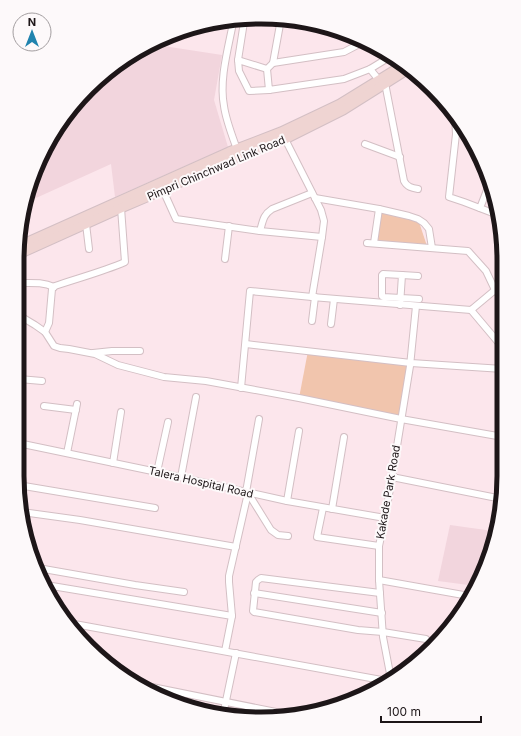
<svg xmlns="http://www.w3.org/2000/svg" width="521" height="736" font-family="Inter,sans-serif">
  <rect width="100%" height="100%" fill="#fce6ec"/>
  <g fill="#f2d5dd">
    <polygon points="157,45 222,55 214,100 228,147 115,197 111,164 25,203 50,139 100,78"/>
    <polygon points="450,525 493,531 479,583 476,586 438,581"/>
  </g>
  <g fill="#f1c5ad">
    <polygon points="380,214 388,214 419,222 427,246 371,241 375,215"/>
    <polygon points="308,351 410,366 401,419 299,398"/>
  </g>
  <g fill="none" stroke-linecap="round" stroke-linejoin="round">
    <g stroke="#d3bfc4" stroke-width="8">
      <g id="street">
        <path d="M 233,23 C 228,49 219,80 224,106 C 226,121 233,138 238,152"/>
        <polyline points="365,41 344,52 273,63 267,69 269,90 344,79 370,69 388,58"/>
        <polyline points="238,60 244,22"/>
        <polyline points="273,63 281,19"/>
        <polyline points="267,69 238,60 239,71 249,91 269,90"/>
        <path d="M 370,69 L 379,80 L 385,83 L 404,181 C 407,187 412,188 418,189"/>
        <polyline points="455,117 456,134 449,197 464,202 498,215"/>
        <polyline points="284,137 321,210 324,221 322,237 312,297"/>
        <polyline points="365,144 400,157"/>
        <polyline points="162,188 176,219 260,231 322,237"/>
        <polyline points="315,198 379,209 409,216 418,219 424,223 429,229 432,248"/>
        <polyline points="480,208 489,185"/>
        <polyline points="86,224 89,249"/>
        <path d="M 260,231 C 263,221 263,215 272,209 L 312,193"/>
        <polyline points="374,243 379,209"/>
        <polyline points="225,259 229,226"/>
        <polyline points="402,275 418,276"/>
        <path d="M 20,283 C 32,283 43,282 54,287"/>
        <polyline points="495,290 502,298"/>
        <polyline points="400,305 402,275 383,274 382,275 382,296 383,297 419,299"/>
        <polyline points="471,310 503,348"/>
        <polyline points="20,316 35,325 45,332 54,346 60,348 69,349 95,354 118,365 145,372 164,377 206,381 299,398 401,419 503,437"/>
        <polyline points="312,321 315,297"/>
        <polyline points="331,324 334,299"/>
        <path d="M 45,332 L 49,323 L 52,289 L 55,286 C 78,278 102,272 125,262 L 121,208"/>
        <polyline points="246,344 411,363 503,369"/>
        <polyline points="93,353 112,351 140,351"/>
        <polyline points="19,379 42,381"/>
        <polyline points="241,388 250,291 312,297 471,310 495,290 486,271 468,251 367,243"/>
        <polyline points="44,406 76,410"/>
        <polyline points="18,443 157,472 287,501 385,518"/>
        <polyline points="67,453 77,404"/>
        <polyline points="113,463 121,412"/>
        <polyline points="157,472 168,422"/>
        <polyline points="181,477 196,397"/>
        <polyline points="392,477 502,499"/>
        <polyline points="18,485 155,508"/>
        <polyline points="246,492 259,419"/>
        <polyline points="248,493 271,530 278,535 288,536"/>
        <polyline points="287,501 299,431"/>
        <polyline points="323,508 317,537 379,546"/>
        <polyline points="332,509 344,437"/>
        <polyline points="22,512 80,520 236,547"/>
        <polyline points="38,568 135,585 184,592"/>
        <polyline points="379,580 469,596"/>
        <polyline points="46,585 232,616"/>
        <polyline points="254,593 382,613"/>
        <polyline points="380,593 261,578 258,580 256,582 253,611 254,612 358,630 383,632 426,639"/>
        <polyline points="69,623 387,681"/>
        <polyline points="225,651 232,616 229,582 229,576 248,493"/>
        <polyline points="391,679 383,637 379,580 379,546 385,518 392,477 410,366 416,306"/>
        <polyline points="147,686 296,716"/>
        <polyline points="223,715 236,653"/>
      </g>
    </g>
    <g stroke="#d3bfc4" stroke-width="11">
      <g id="secondary">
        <polyline points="21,245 229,152 281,132 319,114 340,104 400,67"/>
        <polyline points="21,253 121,208 163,190 231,159 285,139 343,110 405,71"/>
      </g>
    </g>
    <use href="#street" stroke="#fff" stroke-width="6"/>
    <use href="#secondary" stroke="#efd4d2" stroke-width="9"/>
  </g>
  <g text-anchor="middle" stroke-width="4" stroke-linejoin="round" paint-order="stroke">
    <g font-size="11" fill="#1d1618" stroke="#fdf9fa">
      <text transform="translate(216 168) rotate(-23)" y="4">Pimpri Chinchwad Link Road</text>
      <text transform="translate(201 482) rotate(13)" y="4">Talera Hospital Road</text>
      <text transform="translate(388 492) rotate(-80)" y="4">Kakade Park Road</text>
    </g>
  </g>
  <path d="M0 0H521V736H0ZM260 24H261A236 236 0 0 1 497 260V476A236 236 0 0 1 261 712H260A236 236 0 0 1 24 476V260A236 236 0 0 1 260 24Z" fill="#fdf9fa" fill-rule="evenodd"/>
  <path fill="none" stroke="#1d1618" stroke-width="5" d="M260 24H261A236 236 0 0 1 497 260V476A236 236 0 0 1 261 712H260A236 236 0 0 1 24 476V260A236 236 0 0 1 260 24Z"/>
  <g transform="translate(32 32)"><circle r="19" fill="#fdf9fa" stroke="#a39ea0"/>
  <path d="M0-3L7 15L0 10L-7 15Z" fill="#2083ae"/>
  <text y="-6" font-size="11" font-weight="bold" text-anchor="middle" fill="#1d1618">N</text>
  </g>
  <path d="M381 716v6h100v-6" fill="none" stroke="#1d1618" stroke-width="2"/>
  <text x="387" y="716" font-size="12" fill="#1d1618" stroke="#fdf9fa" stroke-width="3" paint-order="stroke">100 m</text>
</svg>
